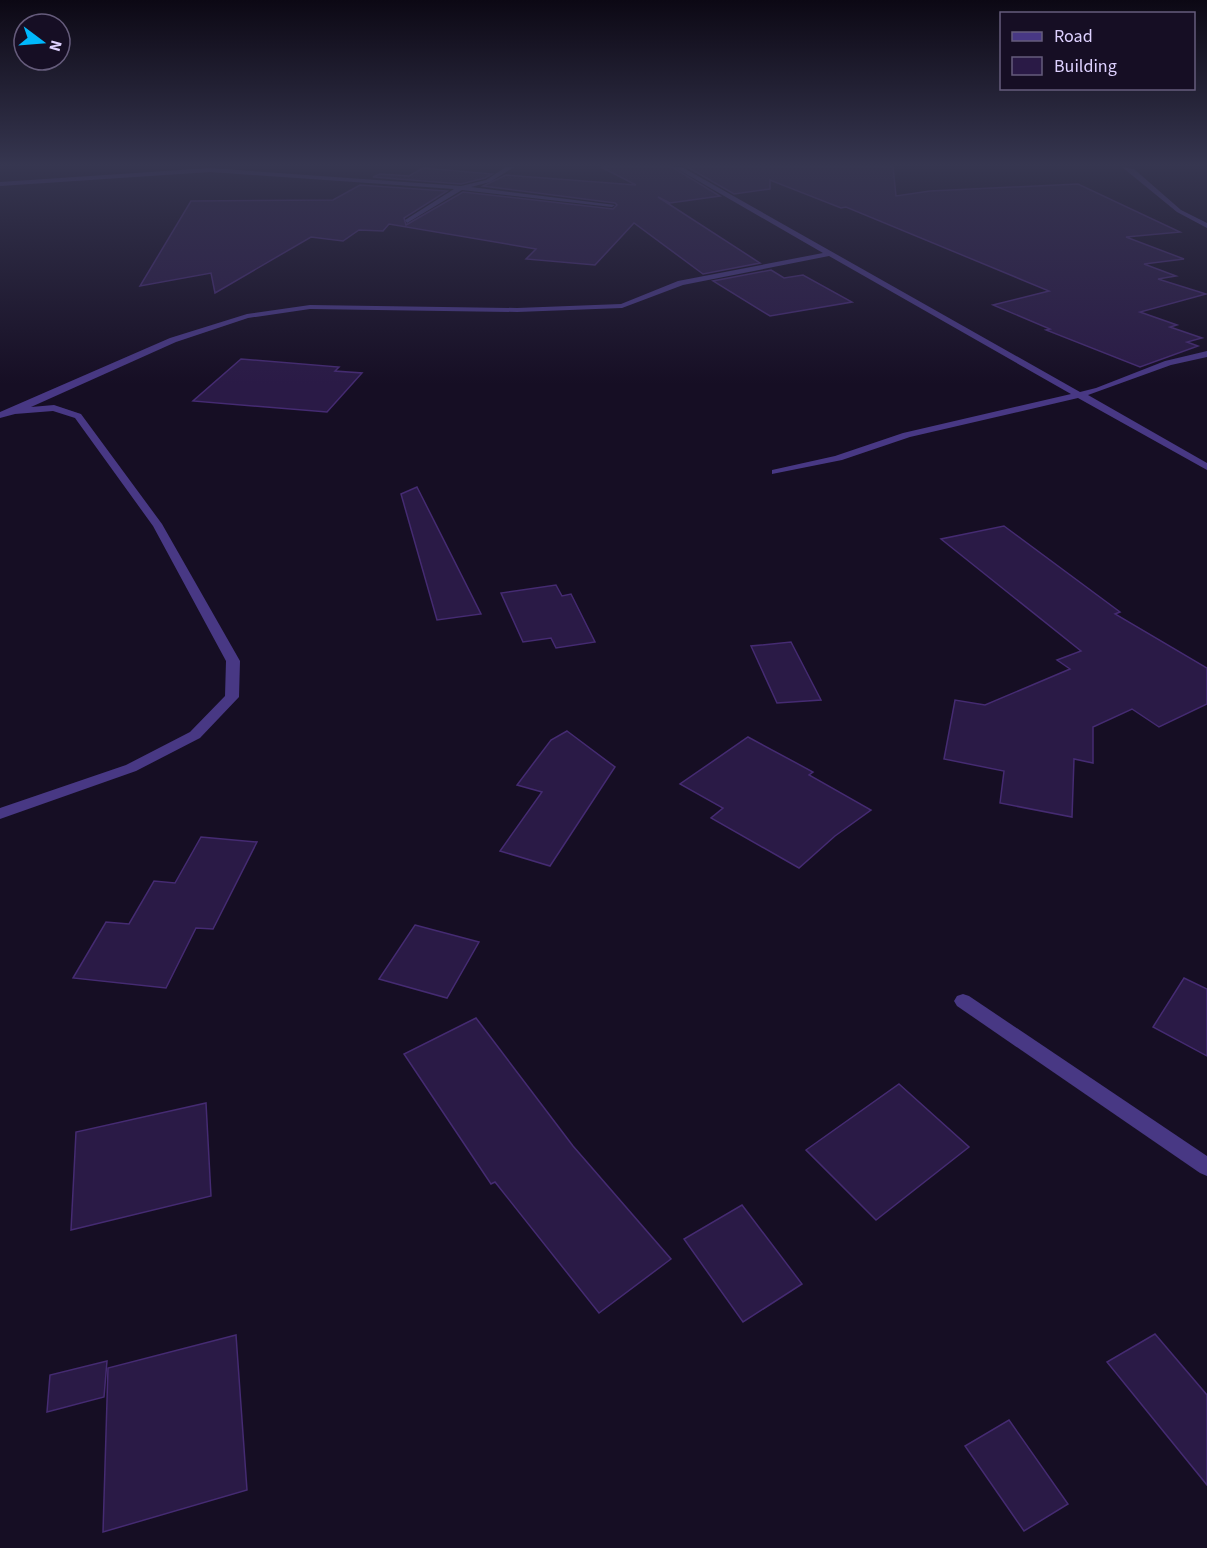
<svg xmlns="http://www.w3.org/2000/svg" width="1207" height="1548" font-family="'Source Sans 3',sans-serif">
  <rect width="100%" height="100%" fill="#160e24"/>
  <g fill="#2a1a46" stroke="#452b72" stroke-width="1.5">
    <polygon points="601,167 672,167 720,196 670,203 658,197 760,263 703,274 634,223 595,265 526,259 536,249 389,224 383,231 359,230 343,241 311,237 215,293 211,273 140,286 191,201 333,200 360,185 447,191 404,218 406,225 463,192 613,209 617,205 615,203 483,186 506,175 636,185"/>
    <polygon points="687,167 893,167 896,196 930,191 1078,184 1180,232 1126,237 1184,259 1144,264 1176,276 1158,279 1206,294 1140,312 1177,325 1170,327 1202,338 1187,342 1198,346 1140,367 1046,330 1050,329 993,305 1049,291 846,207 841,208 770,180 770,189 734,194"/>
    <polygon points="423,168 492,174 485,178 461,184 373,177 380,174 409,176"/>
    <polygon points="771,270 784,278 803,275 852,302 770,316 713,281"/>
    <polygon points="241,359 339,367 335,371 362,373 327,412 193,401"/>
    <polygon points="417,487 481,614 437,620 401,494"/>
    <polygon points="1004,526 1120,612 1115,614 1207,668 1207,704 1159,727 1132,709 1093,727 1093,763 1074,759 1072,817 1000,803 1004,771 944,759 955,700 985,705 1070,669 1057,660 1081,651 941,539"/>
    <polygon points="556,585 562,596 571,594 595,642 556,648 551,638 523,642 501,593"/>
    <polygon points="791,642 821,700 777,703 751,646"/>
    <polygon points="567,731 615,767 550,866 500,851 542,792 517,785 551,740"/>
    <polygon points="748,737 813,772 809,775 871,810 835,836 799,868 711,818 723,808 680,784"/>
    <polygon points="201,837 257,842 213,929 196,928 166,988 73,978 106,922 129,924 154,881 175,883"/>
    <polygon points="415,925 479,942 447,998 379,979"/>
    <polygon points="1184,978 1207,989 1207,1056 1153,1027"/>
    <polygon points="476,1018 573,1146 671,1259 599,1313 495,1182 491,1184 404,1054"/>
    <polygon points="899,1084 969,1147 876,1220 806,1150"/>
    <polygon points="206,1103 211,1196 71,1230 76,1132"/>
    <polygon points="742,1205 802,1284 743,1322 684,1239"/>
    <polygon points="1155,1334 1207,1395 1207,1485 1107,1362"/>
    <polygon points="236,1335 247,1490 103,1532 108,1368"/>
    <polygon points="107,1361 104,1397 47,1412 50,1375"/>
    <polygon points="1009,1420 1068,1504 1024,1531 965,1446"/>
  </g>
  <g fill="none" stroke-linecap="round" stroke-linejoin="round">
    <g fill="#483884" fill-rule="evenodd">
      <polygon points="506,167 514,167 490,182 471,187 615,205 612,207 462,190 407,223 405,220 454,189 210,172 0,186 0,182 210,168 461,186 486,180"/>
      <polygon points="674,167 682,167 1080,392 1096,388 1165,361 1207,351 1207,357 1171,365 1088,395 1207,463 1207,470 1078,398 910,437 842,460 772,474 772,470 835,456 903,433 1071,394 829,256 683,285 622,308 517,312 310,309 248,318 176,342 31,407 54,405 81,414 162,524 240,661 239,697 200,738 136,771 0,819 0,808 126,765 190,732 225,696 226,661 153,526 75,418 53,411 15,414 0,418 0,412 170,338 247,314 310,305 517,308 621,304 678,281 823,253"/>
      <polygon points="1122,167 1134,169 1181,210 1207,223 1207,228 1177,212"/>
      <polygon points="963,994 969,996 1207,1156 1207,1176 1200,1173 957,1006 954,1001 957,996"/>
    </g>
  </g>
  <linearGradient id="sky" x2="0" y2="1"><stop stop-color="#0c0814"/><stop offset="0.43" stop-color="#363650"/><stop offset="1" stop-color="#363650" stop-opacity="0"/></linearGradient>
  <rect width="1207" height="384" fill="url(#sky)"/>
  <rect x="1000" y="12" width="195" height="78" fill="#160e24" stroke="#665c7c" stroke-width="1.5"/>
  <rect x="1012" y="32" width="30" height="9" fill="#483884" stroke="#665c7c" stroke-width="1.5"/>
  <text x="1054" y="42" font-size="18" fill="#ded1ff">Road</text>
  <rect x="1012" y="57" width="30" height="18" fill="#2a1a46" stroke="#665c7c" stroke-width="1.5"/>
  <text x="1054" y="72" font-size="18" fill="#ded1ff">Building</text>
  <g transform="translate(42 42) rotate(106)"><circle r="28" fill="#160e24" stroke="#665c7c" stroke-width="1.5"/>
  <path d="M0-4.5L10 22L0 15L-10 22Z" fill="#00b8fc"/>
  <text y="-9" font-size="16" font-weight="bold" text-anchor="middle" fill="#ded1ff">N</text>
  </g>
</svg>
